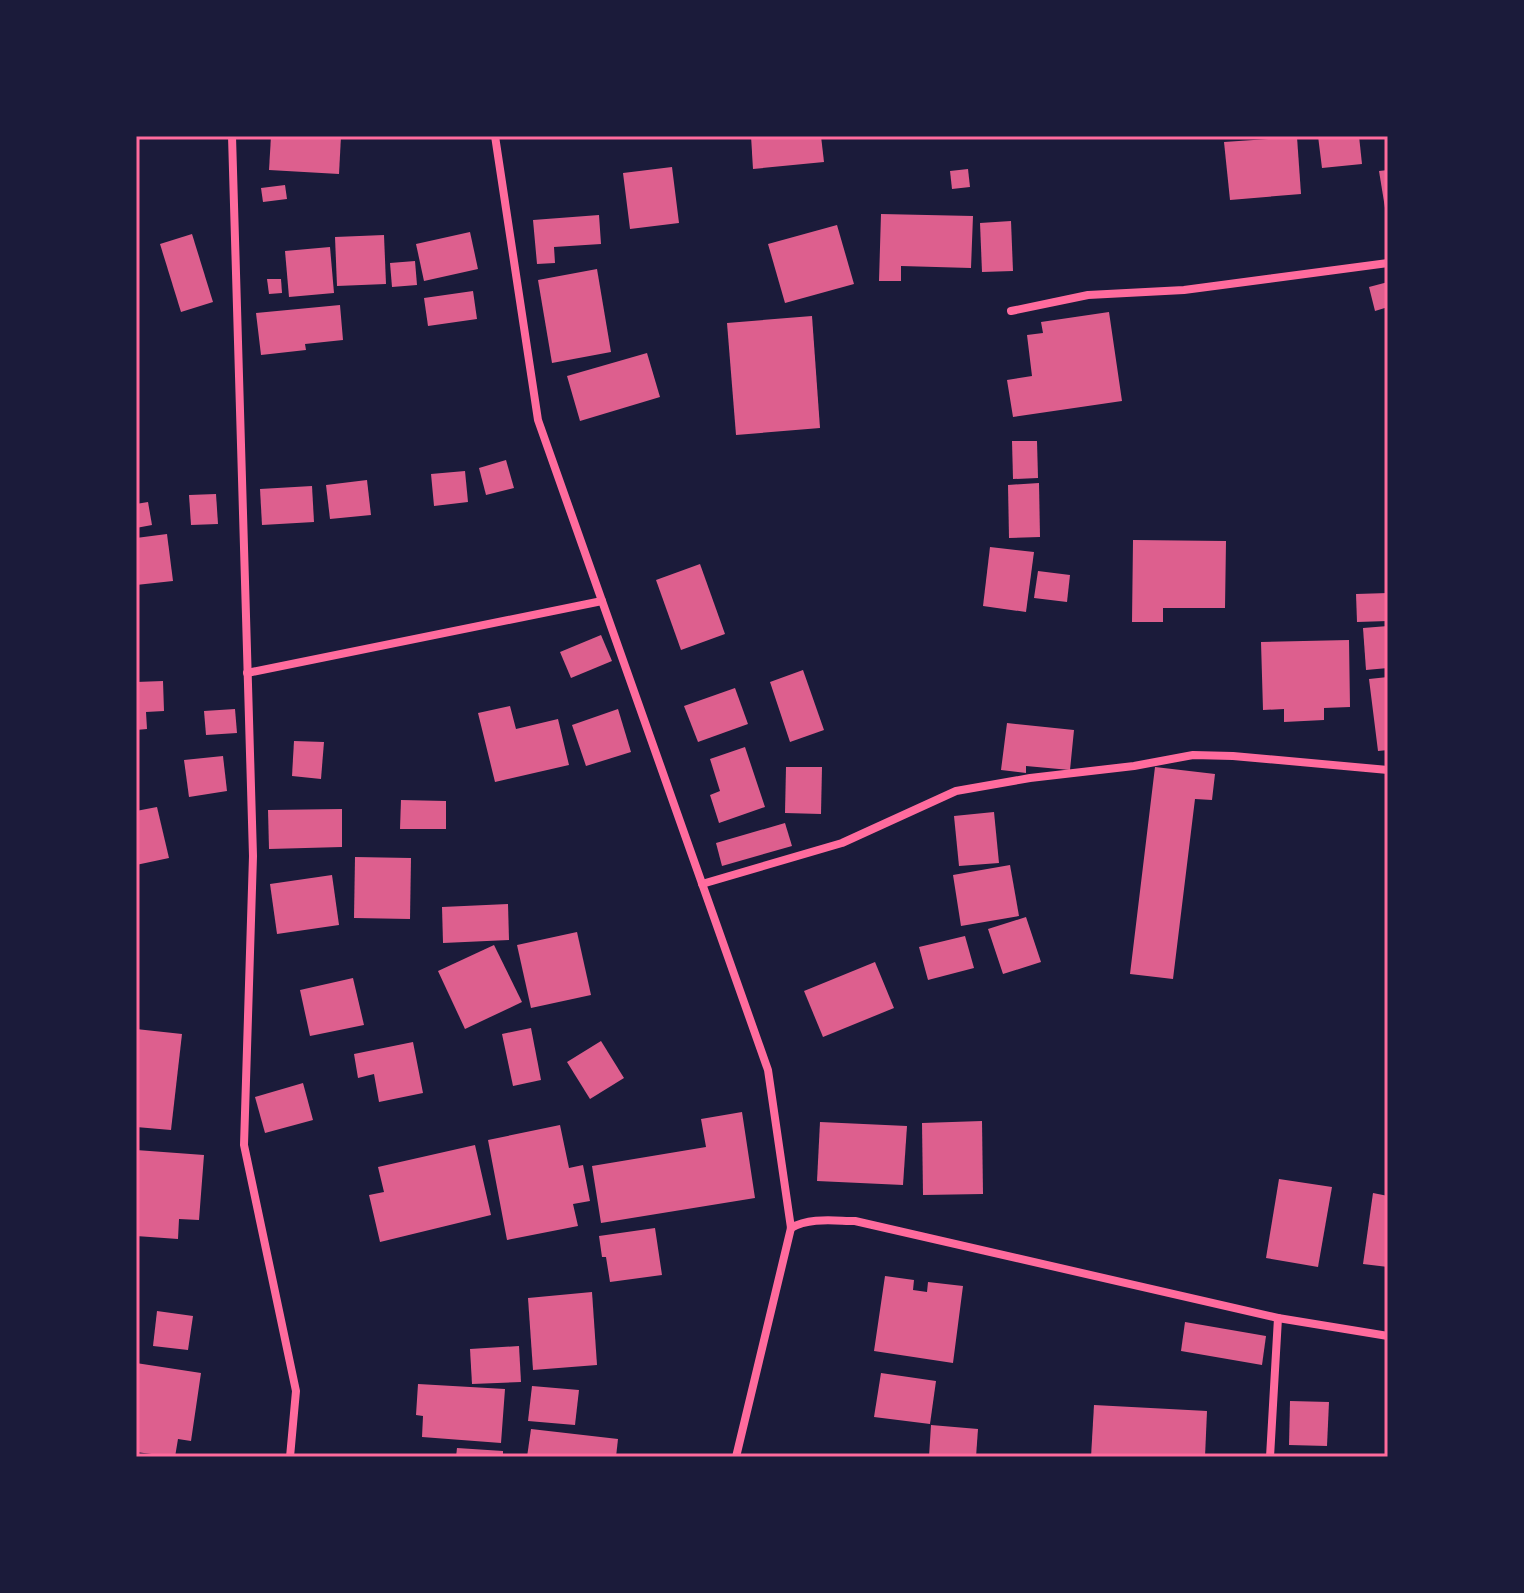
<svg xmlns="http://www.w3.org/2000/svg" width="1524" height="1593" font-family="'Noto Serif',serif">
  <rect width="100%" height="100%" fill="#1b1b3a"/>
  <g fill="#dd5f8e">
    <polygon points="271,136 341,136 339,174 269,170"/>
    <polygon points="751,136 821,136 824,162 753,169"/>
    <polygon points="1318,136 1359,136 1362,164 1322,168"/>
    <polygon points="1297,137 1301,194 1230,200 1224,142"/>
    <polygon points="672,167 679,223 630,229 623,173"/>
    <polygon points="968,169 970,187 952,189 950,171"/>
    <polygon points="1388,170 1388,214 1386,214 1379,171"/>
    <polygon points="285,185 287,199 263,202 261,188"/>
    <polygon points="881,214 973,216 971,268 901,266 901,281 879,281"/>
    <polygon points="599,215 601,244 554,247 555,263 537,264 533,220"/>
    <polygon points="1011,221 1013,271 982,272 980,223"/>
    <polygon points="837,225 854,284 785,303 768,244"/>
    <polygon points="470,232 478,269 424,281 416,244"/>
    <polygon points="192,234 213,302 181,312 160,244"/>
    <polygon points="384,235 386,284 337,286 335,237"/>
    <polygon points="330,247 334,293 289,297 285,251"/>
    <polygon points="415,261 417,285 392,287 390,263"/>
    <polygon points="597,269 611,352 552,363 538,280"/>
    <polygon points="267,279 281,279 282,293 269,294"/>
    <polygon points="1388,282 1388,307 1375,311 1369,287"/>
    <polygon points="473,291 477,319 428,326 424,298"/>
    <polygon points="340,305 343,340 305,344 306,350 261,355 256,313"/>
    <polygon points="1109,312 1122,401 1013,417 1007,380 1032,376 1027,335 1043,333 1041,322"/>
    <polygon points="812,316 820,428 736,435 727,323"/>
    <polygon points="647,353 660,397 580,421 567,376"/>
    <polygon points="1012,441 1037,441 1038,478 1013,479"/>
    <polygon points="506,460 514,488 486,495 479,468"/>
    <polygon points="465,471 468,502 434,506 431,474"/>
    <polygon points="367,480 371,515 330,519 326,485"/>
    <polygon points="1039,483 1040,537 1009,538 1008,485"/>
    <polygon points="312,486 314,522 262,525 260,489"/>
    <polygon points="216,494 218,524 191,525 189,495"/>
    <polygon points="148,502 152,525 136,528 136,504"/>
    <polygon points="167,534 173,581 136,585 136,538"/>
    <polygon points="1133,540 1226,541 1225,608 1163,608 1163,622 1132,622"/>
    <polygon points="990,547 1034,552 1026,612 983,606"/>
    <polygon points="700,564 725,634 681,650 656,580"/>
    <polygon points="1038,571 1070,575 1067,602 1034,598"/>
    <polygon points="1388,593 1388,621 1357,622 1356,594"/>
    <polygon points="1388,626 1388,668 1366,670 1363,628"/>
    <polygon points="601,635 612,661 571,678 560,652"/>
    <polygon points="1349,640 1350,707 1324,708 1324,720 1284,722 1284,709 1263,710 1261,642"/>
    <polygon points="803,670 824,730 790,742 770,682"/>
    <polygon points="1388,677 1388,750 1378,751 1369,679"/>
    <polygon points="163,681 164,711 146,712 147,729 136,730 136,682"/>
    <polygon points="735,688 748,724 698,742 684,706"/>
    <polygon points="510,706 516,729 558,719 569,765 495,782 478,713"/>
    <polygon points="235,709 237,733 206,735 204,711"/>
    <polygon points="618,709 631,752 586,766 572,725"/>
    <polygon points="1007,723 1074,730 1070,770 1026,766 1026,773 1001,770"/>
    <polygon points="294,741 324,742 321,779 292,776"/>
    <polygon points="745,747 765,807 719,823 710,795 720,791 710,759"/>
    <polygon points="223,756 227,791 189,797 184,760"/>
    <polygon points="786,767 822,767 821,814 785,813"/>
    <polygon points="1155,767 1215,774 1212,800 1195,799 1173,979 1130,974"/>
    <polygon points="401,800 446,801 446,829 400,829"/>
    <polygon points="157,807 169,858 136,865 136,811"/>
    <polygon points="342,809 342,847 269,849 268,810"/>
    <polygon points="994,812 999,863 959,866 954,816"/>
    <polygon points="785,823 792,846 722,866 716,843"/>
    <polygon points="355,857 411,858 410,919 354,918"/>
    <polygon points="1010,865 1019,916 961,926 953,875"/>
    <polygon points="332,875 339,925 277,934 270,884"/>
    <polygon points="508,904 509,940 443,943 442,907"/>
    <polygon points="1026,917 1041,962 1003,974 988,929"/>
    <polygon points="577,932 591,995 531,1008 517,945"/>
    <polygon points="965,936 974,968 928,980 919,947"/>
    <polygon points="494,945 522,1002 465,1029 438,971"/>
    <polygon points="875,962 894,1008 823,1037 804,991"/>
    <polygon points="353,978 364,1025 310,1036 300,990"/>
    <polygon points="531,1028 541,1080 513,1086 502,1034"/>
    <polygon points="136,1029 182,1034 171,1130 136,1127"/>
    <polygon points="601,1041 624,1078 590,1099 567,1062"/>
    <polygon points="413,1042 423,1093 379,1102 374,1074 358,1078 354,1054"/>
    <polygon points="303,1083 313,1120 265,1133 255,1097"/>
    <polygon points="742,1112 755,1198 601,1223 592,1166 706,1147 701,1119"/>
    <polygon points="982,1121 983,1194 923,1195 922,1123"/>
    <polygon points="820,1122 907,1126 903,1185 817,1181"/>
    <polygon points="560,1125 569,1168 583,1165 590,1201 573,1204 578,1226 507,1240 488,1140"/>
    <polygon points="475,1145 491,1215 380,1242 369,1195 384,1192 378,1167"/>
    <polygon points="136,1150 204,1155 199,1220 179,1219 178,1239 136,1236"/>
    <polygon points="1279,1179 1332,1187 1318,1267 1266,1258"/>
    <polygon points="1373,1193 1388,1196 1388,1267 1363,1264"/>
    <polygon points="655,1228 662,1275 610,1282 606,1257 602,1257 599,1236"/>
    <polygon points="885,1276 914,1280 913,1290 927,1292 928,1282 963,1286 953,1363 874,1351"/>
    <polygon points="592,1292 597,1365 533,1370 528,1298"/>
    <polygon points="157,1311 193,1316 188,1350 153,1346"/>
    <polygon points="1185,1322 1266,1336 1262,1365 1181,1351"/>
    <polygon points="519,1346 521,1382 472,1384 470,1349"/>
    <polygon points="136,1363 201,1373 191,1441 178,1439 175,1457 136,1452"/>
    <polygon points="881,1373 936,1381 930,1424 874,1417"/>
    <polygon points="418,1384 505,1389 501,1443 422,1437 423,1416 416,1415"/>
    <polygon points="532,1386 579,1390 575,1425 528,1421"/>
    <polygon points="1290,1401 1329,1402 1327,1446 1289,1445"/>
    <polygon points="1094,1405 1207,1411 1205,1457 1091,1457"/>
    <polygon points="931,1425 978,1429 976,1457 929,1457"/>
    <polygon points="531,1429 618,1439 616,1457 527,1457"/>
    <polygon points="457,1448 503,1451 503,1457 456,1457"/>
  </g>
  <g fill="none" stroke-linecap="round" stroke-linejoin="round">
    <g stroke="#ff6b9d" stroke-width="8">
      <polyline points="232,136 253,856 244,1145 296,1391 290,1457"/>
      <polyline points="495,136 538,420 768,1070 791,1228 736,1457"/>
      <polyline points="1011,311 1088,295 1184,290 1388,263"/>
      <polyline points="247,673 602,601"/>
      <polyline points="702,884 842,843 956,791 1030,778 1134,766 1193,755 1233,756 1388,770"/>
      <path d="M 791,1228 C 810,1217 835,1221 855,1221 L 1278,1318 L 1388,1336"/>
      <polyline points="1270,1457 1278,1318"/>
    </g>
  </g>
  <rect width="1524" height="1593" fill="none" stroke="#1b1b3a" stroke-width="276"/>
  <rect x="138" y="138" width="1248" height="1317" fill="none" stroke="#ff6b9d" stroke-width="3"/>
</svg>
